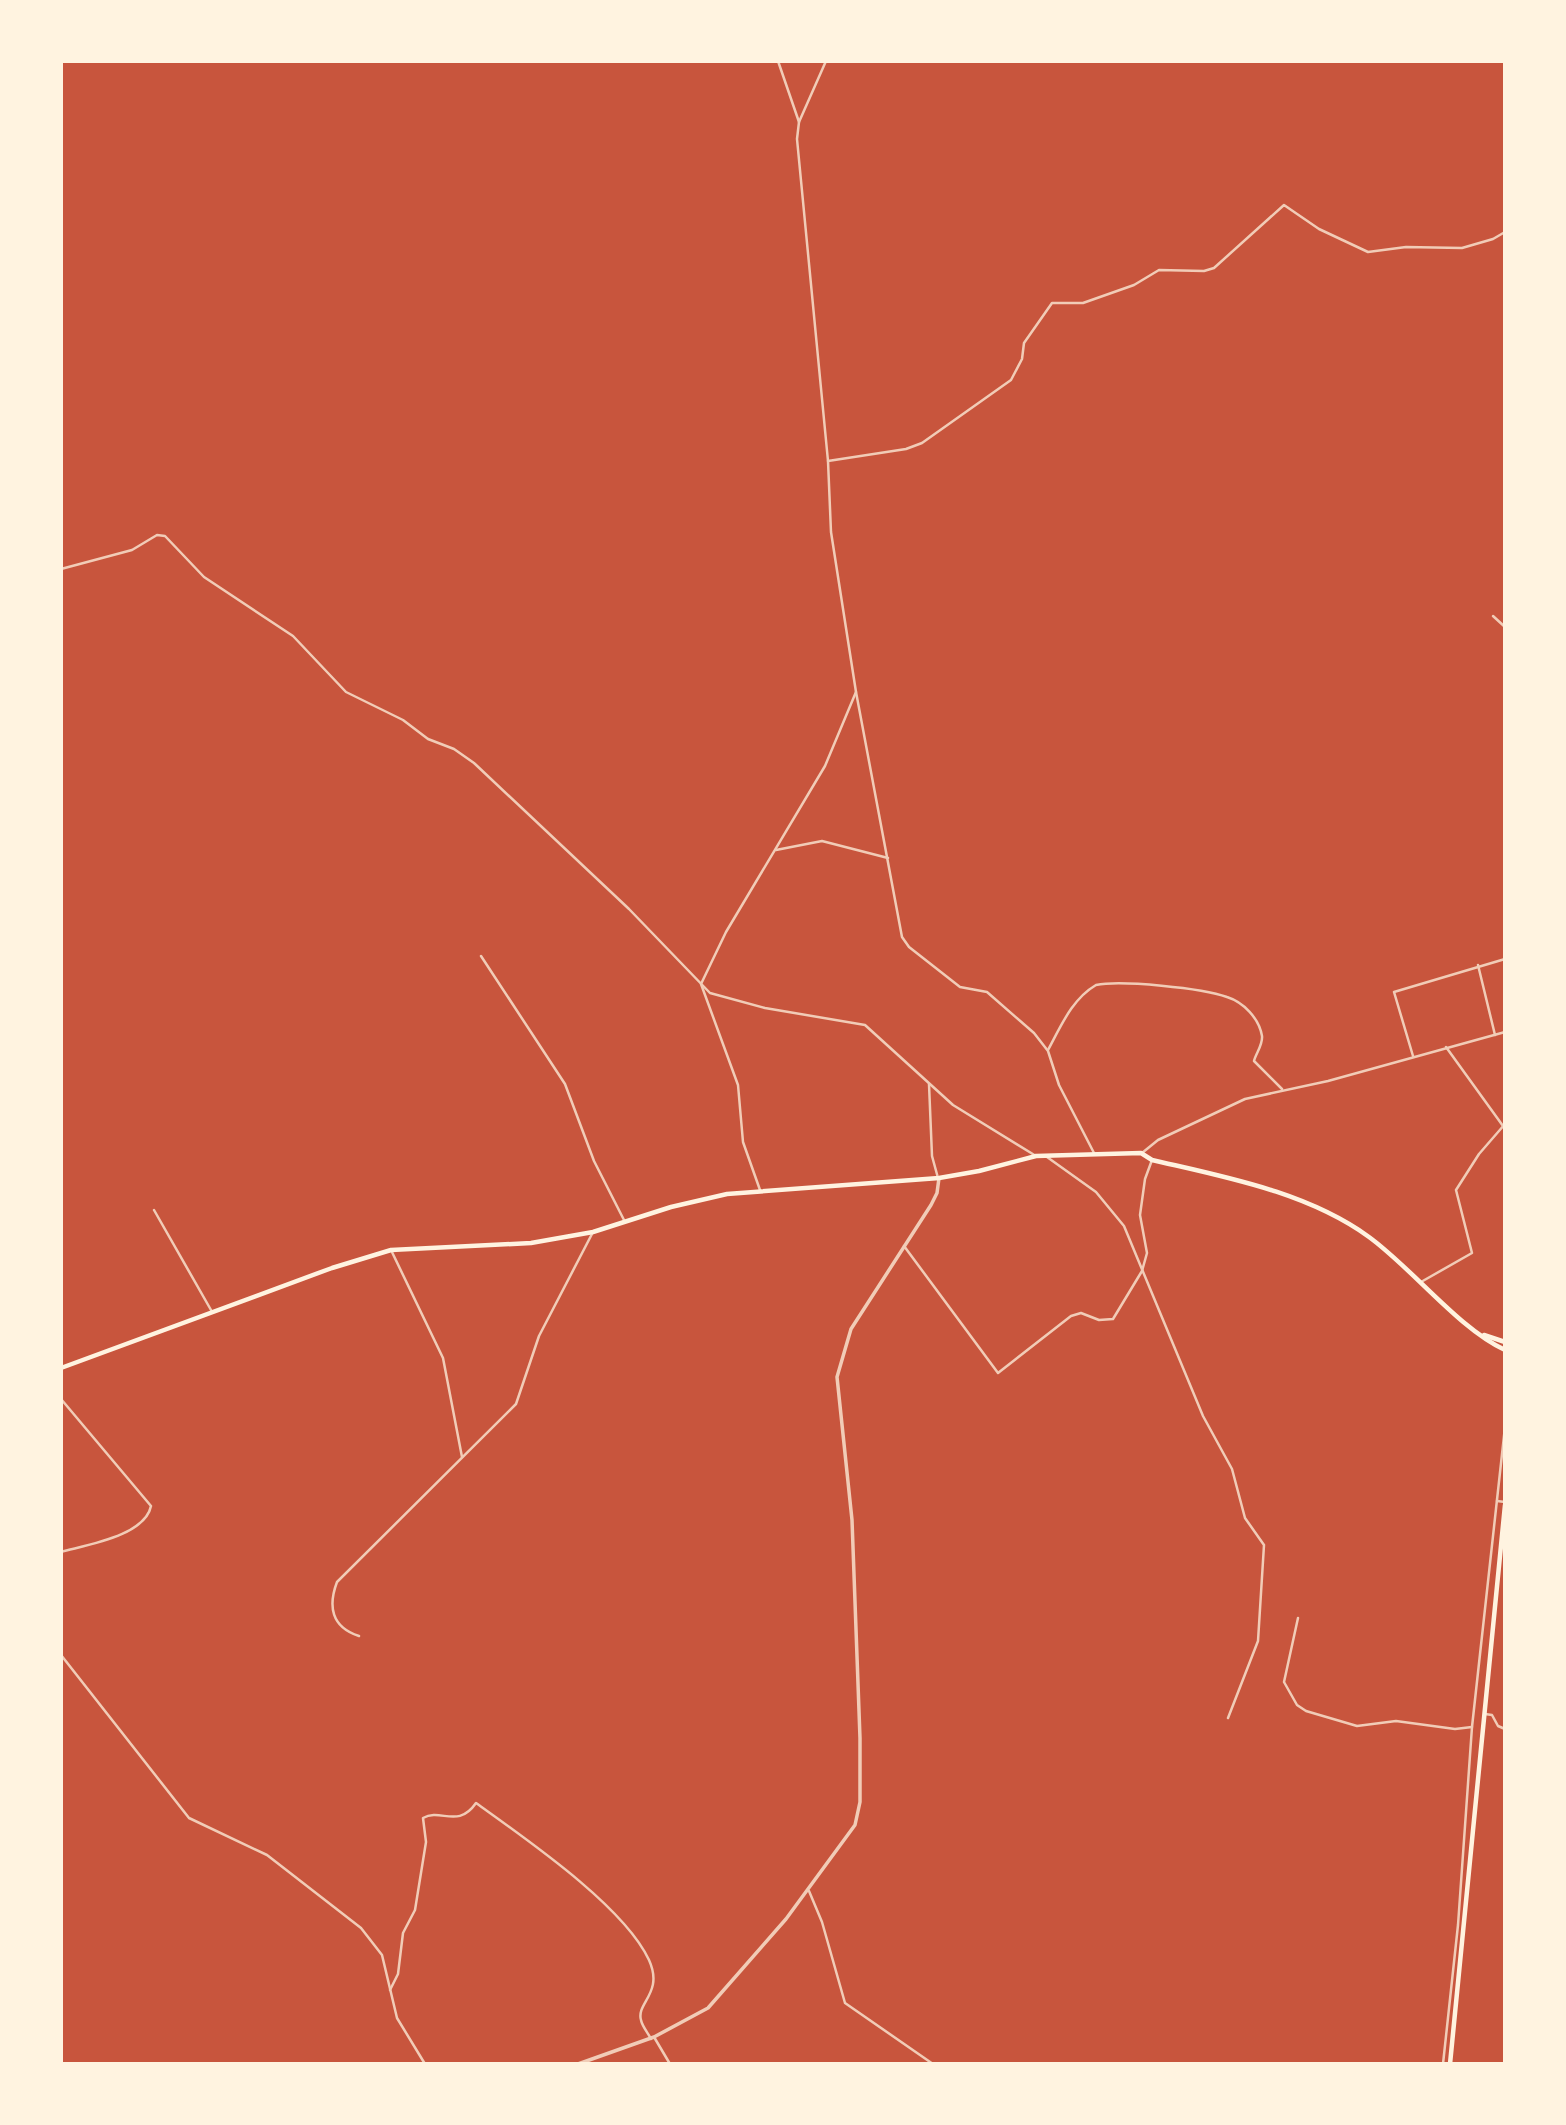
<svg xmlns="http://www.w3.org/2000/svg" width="1566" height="2125" font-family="'Noto Sans',sans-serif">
  <rect width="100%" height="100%" fill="#c8553d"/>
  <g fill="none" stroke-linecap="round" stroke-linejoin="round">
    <g stroke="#f1ccb7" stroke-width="2.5">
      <polyline points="778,61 799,122 797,139 828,461 831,532 856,692 902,937 909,947 960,987 987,992 1034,1033 1048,1051 1059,1085 1094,1153"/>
      <polyline points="799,122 826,61"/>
      <polyline points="828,461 906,449 922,443 1011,380 1022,359 1024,343 1052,303 1083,303 1134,285 1159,270 1204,271 1214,268 1284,205 1319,229 1368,252 1406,247 1462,248 1493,239 1505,232"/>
      <polyline points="61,569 132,550 157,535 165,536 204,577 293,636 346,692 403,720 428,739 454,749 474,763 629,909 710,993 765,1008 865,1025 953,1105 1036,1156"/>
      <polyline points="1493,616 1505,627"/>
      <polyline points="776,850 822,841 888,858"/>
      <polyline points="481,956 565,1084 594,1161 625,1222"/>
      <polyline points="1478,965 1495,1035"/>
      <polyline points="1446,1047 1503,1126"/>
      <path d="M 1048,1050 C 1061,1026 1072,999 1096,985 C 1121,980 1202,988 1227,997 C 1243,1002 1259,1018 1262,1036 C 1263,1045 1256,1053 1254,1061 L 1282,1089"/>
      <polyline points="1413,1056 1394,992 1505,959"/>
      <polyline points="929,1084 932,1156 938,1178"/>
      <polyline points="1142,1153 1158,1140 1245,1099 1328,1081 1505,1032"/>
      <polyline points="1047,1157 1096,1192 1124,1226 1203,1416 1232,1469 1245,1518 1264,1545 1258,1641 1228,1718"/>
      <polyline points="760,1190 743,1142 738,1085 701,984 726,932 825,766 856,692"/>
      <polyline points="154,1210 211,1310"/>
      <polyline points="904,1246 998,1373 1071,1316 1081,1313 1099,1320 1113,1319 1142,1271 1147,1253 1140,1215 1145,1179 1152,1160"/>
      <polyline points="391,1250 443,1358 462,1457"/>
      <polyline points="1421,1282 1472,1253 1456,1190 1479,1154 1505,1124"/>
      <path d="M 61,1399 L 151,1506 C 145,1536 86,1545 61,1552"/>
      <polyline points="1497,1501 1505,1502"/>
      <polyline points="1298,1618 1284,1682 1297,1705 1306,1711 1357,1726 1396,1721 1455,1729 1472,1727"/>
      <path d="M 359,1636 C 331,1627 328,1606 337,1582 L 516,1404 L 539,1336 L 593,1232"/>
      <polyline points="61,1655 189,1818 267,1855 361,1928 382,1955 397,2018 425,2064"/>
      <polyline points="1485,1714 1492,1715 1498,1726 1505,1729"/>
      <polyline points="809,1891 822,1922 845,2003 933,2064"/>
      <path d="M 390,1990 L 398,1974 L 403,1933 L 415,1910 L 426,1842 L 423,1818 C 441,1808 458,1829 476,1803 C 526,1839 624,1906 649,1960 C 664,1993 636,2003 641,2020 C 642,2026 648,2033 651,2039"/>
      <polyline points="654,2037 670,2064"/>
      <polyline points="1443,2064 1458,1925 1472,1727 1505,1427"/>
    </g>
    <polyline stroke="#f1ccb7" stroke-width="3.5" points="578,2064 654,2037 708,2008 786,1919 855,1825 860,1802 860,1738 852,1520 837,1377 851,1329 931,1205 937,1193 939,1178"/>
    <g stroke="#fff3e0" stroke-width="4.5">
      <polyline points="1484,1335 1505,1342"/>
      <path d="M 61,1368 L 332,1268 L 391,1250 L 531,1243 L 593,1232 L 671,1207 L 727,1194 L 939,1178 L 979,1171 L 1036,1156 L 1141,1153 L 1152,1160 C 1225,1177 1307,1192 1369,1237 C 1413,1269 1458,1328 1505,1350"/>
      <polyline points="1450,2064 1505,1505"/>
    </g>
  </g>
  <rect width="1566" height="2125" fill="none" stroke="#fff3e0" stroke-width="126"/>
</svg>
